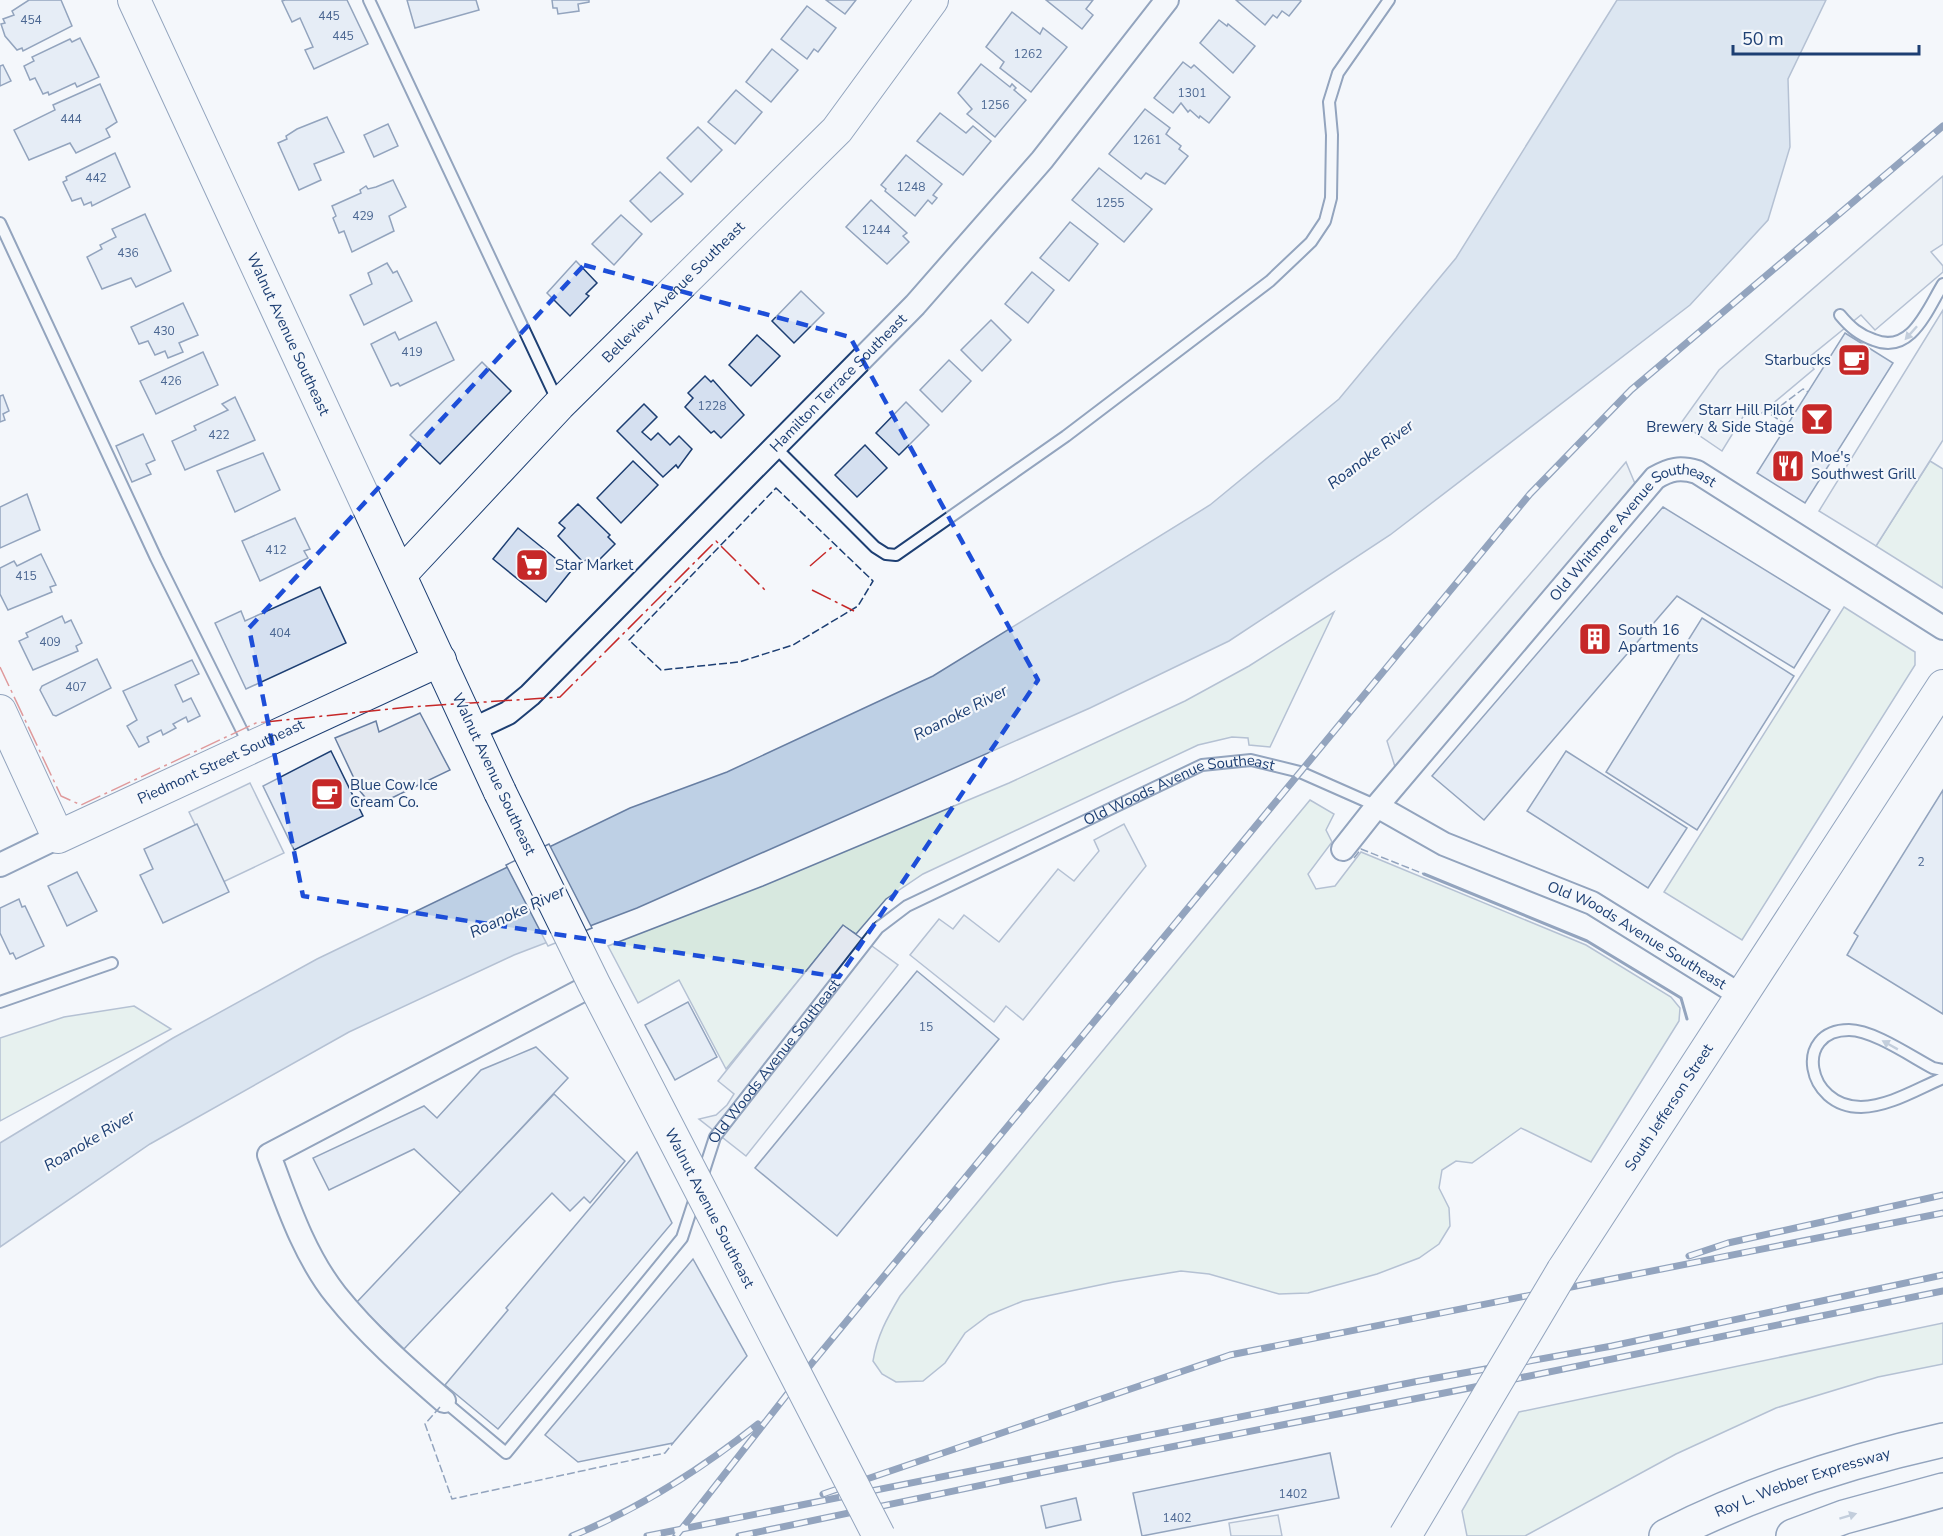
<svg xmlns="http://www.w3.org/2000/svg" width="1943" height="1536" font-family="'Nunito Sans',sans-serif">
  <rect width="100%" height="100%" fill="#f4f7fb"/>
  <g fill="#d7e8df" stroke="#687fa3" stroke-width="1.5">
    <polygon points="1930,461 1943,469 1943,588 1876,546"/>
    <polygon points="1844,607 1915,652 1915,665 1742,940 1664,892"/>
    <polygon points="1334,612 1270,747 1249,745 1248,738 1232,737 1198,745 923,874 886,899 856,934 843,926 726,1069 679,980 638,1003 608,946 763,886 1009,783 1185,701 1249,666"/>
    <path d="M 1310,800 L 1334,814 L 1326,830 L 1332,842 L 1308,874 L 1316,889 L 1335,886 L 1361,852 L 1586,945 L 1671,997 L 1680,1008 L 1679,1021 L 1591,1162 L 1521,1128 L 1472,1163 L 1456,1161 L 1442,1170 L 1439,1188 L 1449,1208 L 1450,1226 L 1439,1244 L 1419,1258 L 1377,1274 L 1308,1293 L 1279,1294 L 1209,1274 L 1181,1271 L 1114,1282 L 1023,1301 L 989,1315 L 965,1333 L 945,1363 L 923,1381 L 896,1382 L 882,1374 L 873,1361 C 877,1336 887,1318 900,1296 Z"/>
    <polygon points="134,1006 171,1029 0,1121 0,1038 64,1017"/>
    <polygon points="1943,1323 1943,1364 1878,1377 1776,1408 1676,1454 1525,1536 1467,1536 1462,1511 1519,1412"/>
  </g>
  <g fill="#e3e8f0" stroke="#687fa3" stroke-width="1.5">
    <polygon points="1943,176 1943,244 1931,252 1943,266 1943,272 1875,330 1861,315 1807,359 1814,369 1758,416 1749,407 1722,451 1681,423 1719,370"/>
    <polygon points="1943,310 1943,440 1876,546 1819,511"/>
    <polygon points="1626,462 1636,486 1396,770 1387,741"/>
    <polygon points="420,713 450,770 373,807 360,791 335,738 376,721 379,732"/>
    <polygon points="250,783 284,853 223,882 189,812"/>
    <polygon points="1124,824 1146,866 1023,1020 1006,1006 994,1022 910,955 939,919 953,929 964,915 999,942 1058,869 1074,881 1099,851 1094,840"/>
    <polygon points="843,925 898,965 746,1156 699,1119 716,1115 727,1105 734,1094 718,1081"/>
    <polygon points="1278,1515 1282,1536 1231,1536 1229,1523"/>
  </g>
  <polygon fill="#bed0e5" stroke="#687fa3" stroke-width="1.5" points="1617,0 1826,0 1788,79 1790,147 1768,220 1690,305 1390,535 1229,641 1090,708 637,908 514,955 349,1032 150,1144 0,1247 0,1143 173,1038 317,959 630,808 727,772 933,676 1210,505 1339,399 1456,258"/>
  <polygon fill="#f4f7fb" stroke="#687fa3" stroke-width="1.5" points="549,844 592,928 548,946 506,865"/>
  <g fill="#d5e0f0" stroke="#1d3f73" stroke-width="1.5">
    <polygon points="29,0 61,0 72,26 23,51 22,48 17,50 5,36 1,24 5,23 3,19 14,15 12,11"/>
    <polygon points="285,0 347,0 368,44 314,69 305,50 313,47 300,18 292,22 282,1"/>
    <polygon points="407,0 476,0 479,10 415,28"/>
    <polygon points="552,0 589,0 589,2 578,4 579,11 558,14 557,8 553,8"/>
    <polygon points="826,0 856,0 845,14"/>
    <polygon points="1046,0 1093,0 1086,9 1093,15 1082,29"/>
    <polygon points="1236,0 1300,0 1301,1 1289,16 1282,11 1277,18 1273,15 1265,25"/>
    <polygon points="807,6 836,28 818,52 814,49 807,59 781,39"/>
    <polygon points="1012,12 1040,34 1043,28 1067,47 1031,92 1000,68 1004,62 986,47"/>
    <polygon points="1219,20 1227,26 1228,24 1255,46 1233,73 1200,43"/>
    <polygon points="80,38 99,77 77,87 75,83 49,95 48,92 43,94 35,78 30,80 24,66 34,61 32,57 70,39 72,42"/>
    <polygon points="772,49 798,70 771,102 746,82"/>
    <polygon points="1183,62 1191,68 1194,65 1230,97 1209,123 1200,116 1199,118 1190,110 1188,112 1181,103 1173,113 1154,98"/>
    <polygon points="981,64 1010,87 1012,84 1016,88 1014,90 1026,100 995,137 967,114 972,109 958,93"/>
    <polygon points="3,65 11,81 0,86 0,66"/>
    <polygon points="100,84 117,122 106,129 110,137 76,153 70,143 29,160 14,130 55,110 53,105"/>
    <polygon points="736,90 762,112 735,144 708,122"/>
    <polygon points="1145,109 1170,128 1166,134 1181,146 1179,149 1188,156 1165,184 1146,173 1141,179 1109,154"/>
    <polygon points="940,113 966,133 973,126 991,141 963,175 917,141"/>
    <polygon points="327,117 344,152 314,164 321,180 299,190 278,143 287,139 286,136 297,129"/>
    <polygon points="388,124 398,146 374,157 364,135"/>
    <polygon points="698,127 722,150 691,182 667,158"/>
    <polygon points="115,153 130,187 92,206 91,202 84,205 81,198 72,201 63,182 67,180 66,177"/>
    <polygon points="906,155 942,184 933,195 937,198 932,204 928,200 915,216 885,191 886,189 881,185"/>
    <polygon points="1099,168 1152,209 1124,242 1072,200"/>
    <polygon points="660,172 683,194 651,222 630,201"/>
    <polygon points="393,180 406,207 389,216 394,231 352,252 344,231 339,233 333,218 336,216 332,206 361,193 360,190 366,186 368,189 376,187"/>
    <polygon points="871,200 907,233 903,236 909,242 887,264 846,227"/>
    <polygon points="145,214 171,271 136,287 131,278 102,289 87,257 102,249 100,245 116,237 112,229"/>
    <polygon points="621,215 642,234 614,265 592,244"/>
    <polygon points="1070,222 1098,244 1069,281 1040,258"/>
    <polygon points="576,261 597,283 586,294 589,296 570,316 547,293"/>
    <polygon points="387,263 393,273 397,271 412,301 364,325 350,295 372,284 368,273"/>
    <polygon points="1032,272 1054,290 1028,323 1005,304"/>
    <polygon points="801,291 824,313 794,343 772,321"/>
    <polygon points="183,303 198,335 179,343 183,352 168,358 165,351 155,355 148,341 139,344 131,327"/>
    <polygon points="991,320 1011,340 982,371 961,350"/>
    <polygon points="436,322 454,360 400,386 398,383 391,386 371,344 395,332 399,340"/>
    <polygon points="1845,333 1893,363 1805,503 1757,473"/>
    <polygon points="757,335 780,356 751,386 729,365"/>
    <polygon points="203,352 218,385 156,414 140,381"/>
    <polygon points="949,360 971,381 942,412 920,390"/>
    <polygon points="482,362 511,391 440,464 410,435"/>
    <polygon points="705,376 711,382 713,380 744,415 721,438 714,431 711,433 685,407 693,398 688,393"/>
    <polygon points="3,395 9,411 3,414 5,420 0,422 0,396"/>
    <polygon points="235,397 255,440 185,470 172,441 196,430 194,426 228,410 222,404"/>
    <polygon points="906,402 929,425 899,455 876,433"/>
    <polygon points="644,404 657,417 642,432 651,440 658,433 670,445 679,436 692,449 678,468 676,465 663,477 617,431"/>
    <polygon points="143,434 155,460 146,464 151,474 132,482 116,446"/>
    <polygon points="865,445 887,468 857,497 835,475"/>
    <polygon points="263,453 280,490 235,512 217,471"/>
    <polygon points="633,461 658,485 621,523 597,498"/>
    <polygon points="27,494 40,530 0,548 0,507"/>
    <polygon points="578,504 610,535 608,537 615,544 593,566 586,560 583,562 558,536 565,528 559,523"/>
    <polygon points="1663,507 1830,610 1794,668 1677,596 1484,820 1432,776"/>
    <polygon points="295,518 310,549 304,551 308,558 260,581 242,541"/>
    <polygon points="518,528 571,571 546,602 493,559"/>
    <polygon points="41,554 56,585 50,587 52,592 8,610 0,594 0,568 14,561 17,566"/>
    <polygon points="320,587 346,643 246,689 215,623 241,611 245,621"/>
    <polygon points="62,616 65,623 71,620 82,643 76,646 78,651 33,670 19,641 28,637 26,633"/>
    <polygon points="1702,618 1794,676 1697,830 1606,772"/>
    <polygon points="97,659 111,688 56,716 53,715 40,690 42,686"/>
    <polygon points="192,660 199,674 175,685 183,702 191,698 200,716 188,722 186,717 173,724 176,728 163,735 161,730 147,737 149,742 139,747 127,726 137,720 123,691"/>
    <polygon points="331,751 363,816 294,850 263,786"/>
    <polygon points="1566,751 1687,828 1648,888 1527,811"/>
    <polygon points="1943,790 1943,1014 1847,955 1858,936 1854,933"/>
    <polygon points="197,824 229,892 163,923 140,875 153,869 144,849"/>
    <polygon points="77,872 97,911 67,926 48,886"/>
    <polygon points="19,899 22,907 25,906 44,946 16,959 13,953 10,954 0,933 0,908"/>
    <polygon points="917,971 999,1039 837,1236 755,1168"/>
    <polygon points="688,1002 717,1057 675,1080 645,1025"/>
    <polygon points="536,1047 568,1078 461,1193 414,1149 329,1190 313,1158 424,1106 437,1118 481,1070"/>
    <polygon points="554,1094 625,1161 590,1203 584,1197 570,1211 552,1193 404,1349 356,1303"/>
    <polygon points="637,1152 672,1223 498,1429 445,1385 508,1310 506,1308"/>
    <polygon points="693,1259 747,1356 673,1443 578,1462 545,1435"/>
    <polygon points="1330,1453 1339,1498 1142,1536 1133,1493"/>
    <polygon points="1076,1498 1081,1520 1046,1528 1041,1506"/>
  </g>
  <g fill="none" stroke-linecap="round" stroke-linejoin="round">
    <g stroke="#1d3f73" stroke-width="14">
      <g id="lane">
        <polyline points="369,0 558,402"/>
        <polyline points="0,223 156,558 249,745"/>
        <path d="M 1840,315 C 1850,327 1859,335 1874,340 C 1911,355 1927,310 1943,284"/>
        <polyline points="776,448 875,547 886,554 896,555 1066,436 1270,281 1311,242 1325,221 1331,198 1332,135 1329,102 1338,73 1389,0"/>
        <polyline points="0,1002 112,963"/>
        <path d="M 1943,1070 L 1933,1068 C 1912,1057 1873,1030 1849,1030 C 1793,1030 1806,1107 1861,1107 C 1890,1106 1917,1089 1943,1078"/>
        <path id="s1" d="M 702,1177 L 715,1137 L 878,928 L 907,906 L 1202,765 L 1251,760 L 1300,772 L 1377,806"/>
        <polyline points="444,1401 506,1453 682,1238 696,1195"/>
      </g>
    </g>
    <g stroke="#1d3f73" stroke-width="26">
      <g id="street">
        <path id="s2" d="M 472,730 L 508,713 L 530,695 L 915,305 L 1042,160 L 1167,0"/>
        <path id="s3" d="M 1377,806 L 1444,844 L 1592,903 L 1740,995"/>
        <path id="s4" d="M 1343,849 L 1377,806 L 1655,478 C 1670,469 1680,467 1697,472 L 1943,628"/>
        <polyline points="0,865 58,837"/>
        <path d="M 444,1401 C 406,1368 368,1335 336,1295 C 304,1255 287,1203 269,1155 L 594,984"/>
      </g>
    </g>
    <g stroke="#1d3f73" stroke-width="34">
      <g id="secondary">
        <path id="s5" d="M 134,0 L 500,792"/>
        <path id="s6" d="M 401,574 L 559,405 L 837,130 L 932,0"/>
        <path id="s7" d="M 0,711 L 58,837 L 440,660"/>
        <path id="s8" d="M 1563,1270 L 1943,686"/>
      </g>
    </g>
    <g stroke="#1d3f73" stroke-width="36">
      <g id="highway">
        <path id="s9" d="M 1666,1536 C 1753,1492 1848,1461 1943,1440"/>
        <polyline points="1793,1536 1844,1517 1943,1490"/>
      </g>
    </g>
    <use href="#lane" stroke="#f4f7fb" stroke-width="10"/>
    <use href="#street" stroke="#f4f7fb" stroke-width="22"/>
    <use href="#secondary" stroke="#f4f7fb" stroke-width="32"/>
    <use href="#highway" stroke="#f4f7fb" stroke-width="33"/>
    <g stroke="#1d3f73" stroke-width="7">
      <g id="rail">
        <polyline points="1689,1256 1728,1243 1943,1195"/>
        <polyline points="823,1494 1230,1355 1943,1213"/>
        <path d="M 572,1536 C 641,1508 700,1470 758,1424"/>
        <polyline points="647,1536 1414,1382 1612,1346 1943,1275"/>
        <polyline points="676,1536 803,1374 1530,494 1631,390 1943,126"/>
        <polyline points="739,1536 1044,1472 1505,1381 1943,1291"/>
      </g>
    </g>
    <use href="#rail" stroke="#f4f7fb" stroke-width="4.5" stroke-dasharray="14" stroke-linecap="butt"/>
    <g stroke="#1d3f73" stroke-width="34" stroke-linecap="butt">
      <g id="secondary-bridge">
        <path id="s10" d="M 500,792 L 594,984 L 879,1536"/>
        <polyline points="1405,1536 1563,1270"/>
      </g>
    </g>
    <use href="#secondary-bridge" stroke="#f4f7fb" stroke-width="32"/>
    <g stroke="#1d3f73" stroke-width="1.5" stroke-dasharray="8 3" stroke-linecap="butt">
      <polyline points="1787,425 1770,414 1803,389 1808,392"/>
      <polygon points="776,488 873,581 858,606 793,645 739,662 661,670 629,640"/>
      <polyline points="1354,858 1361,849 1424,874"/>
      <polyline points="440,1407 425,1424 452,1499 665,1453 673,1443"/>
    </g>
    <polyline stroke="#1d3f73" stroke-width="3" points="1424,874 1587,941 1681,998 1687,1019"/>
    <g stroke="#c62828" stroke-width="1.5" stroke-dasharray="21 4.5 3 4.5" stroke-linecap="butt">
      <polyline points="810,566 832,547"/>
      <polyline points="812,590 854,611"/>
      <polyline points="0,667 61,796 81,805 256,723 410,707 560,697 716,541 765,590"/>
    </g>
  </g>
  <defs><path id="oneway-solid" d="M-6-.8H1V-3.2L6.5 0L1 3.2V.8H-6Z" transform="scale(1.5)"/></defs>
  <g fill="#889bb7">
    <use href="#oneway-solid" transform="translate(1911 333) rotate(132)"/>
    <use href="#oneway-solid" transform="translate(1890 1045) rotate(-151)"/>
    <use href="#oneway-solid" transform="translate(1848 1516) rotate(-17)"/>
  </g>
  <path d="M0 0H1943V1536H0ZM 584,265 L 850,337 L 1038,680 L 839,977 L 303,896 L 249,628 Z" fill="#f4f7fb" fill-opacity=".55" fill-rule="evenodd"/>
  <path fill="none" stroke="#1d4ed8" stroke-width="4.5" stroke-dasharray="12 8" stroke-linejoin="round" d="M 584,265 L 850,337 L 1038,680 L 839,977 L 303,896 L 249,628 Z"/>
  <defs>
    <g id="cafe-square" transform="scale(1.725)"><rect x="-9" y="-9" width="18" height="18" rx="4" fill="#c62828" stroke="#f4f7fb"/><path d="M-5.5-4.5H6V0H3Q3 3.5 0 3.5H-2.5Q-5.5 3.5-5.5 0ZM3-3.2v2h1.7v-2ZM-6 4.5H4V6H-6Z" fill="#fff"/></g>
    <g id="bar-square" transform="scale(1.725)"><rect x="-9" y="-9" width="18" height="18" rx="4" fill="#c62828" stroke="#f4f7fb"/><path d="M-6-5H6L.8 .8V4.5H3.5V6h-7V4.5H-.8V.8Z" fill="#fff"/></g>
    <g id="restaurant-square" transform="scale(1.725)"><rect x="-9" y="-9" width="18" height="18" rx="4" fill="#c62828" stroke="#f4f7fb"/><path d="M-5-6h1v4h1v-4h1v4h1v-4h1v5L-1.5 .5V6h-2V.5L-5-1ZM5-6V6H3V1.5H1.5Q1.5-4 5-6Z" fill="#fff"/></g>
    <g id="supermarket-square" transform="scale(1.725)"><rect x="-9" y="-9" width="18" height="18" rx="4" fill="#c62828" stroke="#f4f7fb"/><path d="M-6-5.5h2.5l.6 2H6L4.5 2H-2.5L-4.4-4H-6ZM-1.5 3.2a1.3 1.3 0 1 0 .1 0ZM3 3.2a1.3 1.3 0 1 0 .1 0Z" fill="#fff"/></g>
    <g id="building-square" transform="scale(1.725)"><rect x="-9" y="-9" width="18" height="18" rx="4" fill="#c62828" stroke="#f4f7fb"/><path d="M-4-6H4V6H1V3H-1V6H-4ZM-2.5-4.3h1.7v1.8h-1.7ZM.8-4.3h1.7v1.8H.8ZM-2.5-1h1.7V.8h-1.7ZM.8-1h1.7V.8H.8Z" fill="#fff"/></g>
  </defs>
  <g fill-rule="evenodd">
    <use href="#cafe-square" x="1854" y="360"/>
    <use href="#bar-square" x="1817" y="419"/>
    <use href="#restaurant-square" x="1788" y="466"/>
    <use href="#supermarket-square" x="532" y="565"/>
    <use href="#building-square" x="1595" y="639"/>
    <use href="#cafe-square" x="327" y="794"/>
  </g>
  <g text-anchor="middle" stroke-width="4.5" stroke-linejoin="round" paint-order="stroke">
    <g font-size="12" fill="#4b6792">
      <text x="329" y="20">445</text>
      <text x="31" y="24">454</text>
      <text x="343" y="40">445</text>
      <text x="1028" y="58">1262</text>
      <text x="1192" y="97">1301</text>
      <text x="995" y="109">1256</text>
      <text x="71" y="123">444</text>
      <text x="1147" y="144">1261</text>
      <text x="96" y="182">442</text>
      <text x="911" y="191">1248</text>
      <text x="1110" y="207">1255</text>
      <text x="363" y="220">429</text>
      <text x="876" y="234">1244</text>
      <text x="128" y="257">436</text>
      <text x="164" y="335">430</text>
      <text x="412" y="356">419</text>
      <text x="171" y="385">426</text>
      <text x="712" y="410">1228</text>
      <text x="219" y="439">422</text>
      <text x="276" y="554">412</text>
      <text x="26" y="580">415</text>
      <text x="280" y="637">404</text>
      <text x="50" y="646">409</text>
      <text x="76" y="691">407</text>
      <text x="1921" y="866">2</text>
      <text x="926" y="1031">15</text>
      <text x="1293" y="1498">1402</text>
      <text x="1177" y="1522">1402</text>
    </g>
    <g font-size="15" fill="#1d3f73" stroke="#f4f7fb">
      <text dy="5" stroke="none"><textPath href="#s6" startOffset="392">Belleview Avenue Southeast</textPath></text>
      <text dy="5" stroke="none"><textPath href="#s5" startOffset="368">Walnut Avenue Southeast</textPath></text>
      <text dy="5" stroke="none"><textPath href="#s2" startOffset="507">Hamilton Terrace Southeast</textPath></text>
      <text dy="5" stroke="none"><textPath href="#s4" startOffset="438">Old Whitmore Avenue Southeast</textPath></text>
      <text dy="5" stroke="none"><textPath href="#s7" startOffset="318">Piedmont Street Southeast</textPath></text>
      <text transform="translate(494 774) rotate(65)" y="5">Walnut Avenue Southeast</text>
      <text dy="5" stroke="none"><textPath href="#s1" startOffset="642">Old Woods Avenue Southeast</textPath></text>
      <text dy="5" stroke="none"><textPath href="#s3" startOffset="291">Old Woods Avenue Southeast</textPath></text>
      <text dy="5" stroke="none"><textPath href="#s1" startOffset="138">Old Woods Avenue Southeast</textPath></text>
      <text dy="5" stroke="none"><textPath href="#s8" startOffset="194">South Jefferson Street</textPath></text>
      <text dy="5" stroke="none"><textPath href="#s10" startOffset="466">Walnut Avenue Southeast</textPath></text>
      <text dy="5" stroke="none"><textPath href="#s9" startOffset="147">Roy L. Webber Expressway</textPath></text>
    </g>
    <g font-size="15" fill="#1d3f73" stroke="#f4f7fb" text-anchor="start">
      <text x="1831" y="365" text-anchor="end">Starbucks</text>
      <text x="1794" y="415" text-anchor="end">Starr Hill Pilot<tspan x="1794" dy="17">Brewery &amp; Side Stage</tspan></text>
      <text x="1811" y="462">Moe's<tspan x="1811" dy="17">Southwest Grill</tspan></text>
      <text x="555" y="570">Star Market</text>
      <text x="1618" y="635">South 16<tspan x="1618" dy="17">Apartments</tspan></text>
      <text x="350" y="790">Blue Cow Ice<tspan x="350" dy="17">Cream Co.</tspan></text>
    </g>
    <g font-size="16" font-style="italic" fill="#1d3f73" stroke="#f4f7fb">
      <text transform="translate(1370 454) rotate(-37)" y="6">Roanoke River</text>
      <text transform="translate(960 712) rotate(-27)" y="6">Roanoke River</text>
      <text transform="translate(517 911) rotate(-25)" y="6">Roanoke River</text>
      <text transform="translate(89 1140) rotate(-31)" y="6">Roanoke River</text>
    </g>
  </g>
  <path d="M1733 45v9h186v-9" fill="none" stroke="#1d3f73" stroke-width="3"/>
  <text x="1742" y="45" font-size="18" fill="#1d3f73" stroke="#f4f7fb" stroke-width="4.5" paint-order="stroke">50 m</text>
</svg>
